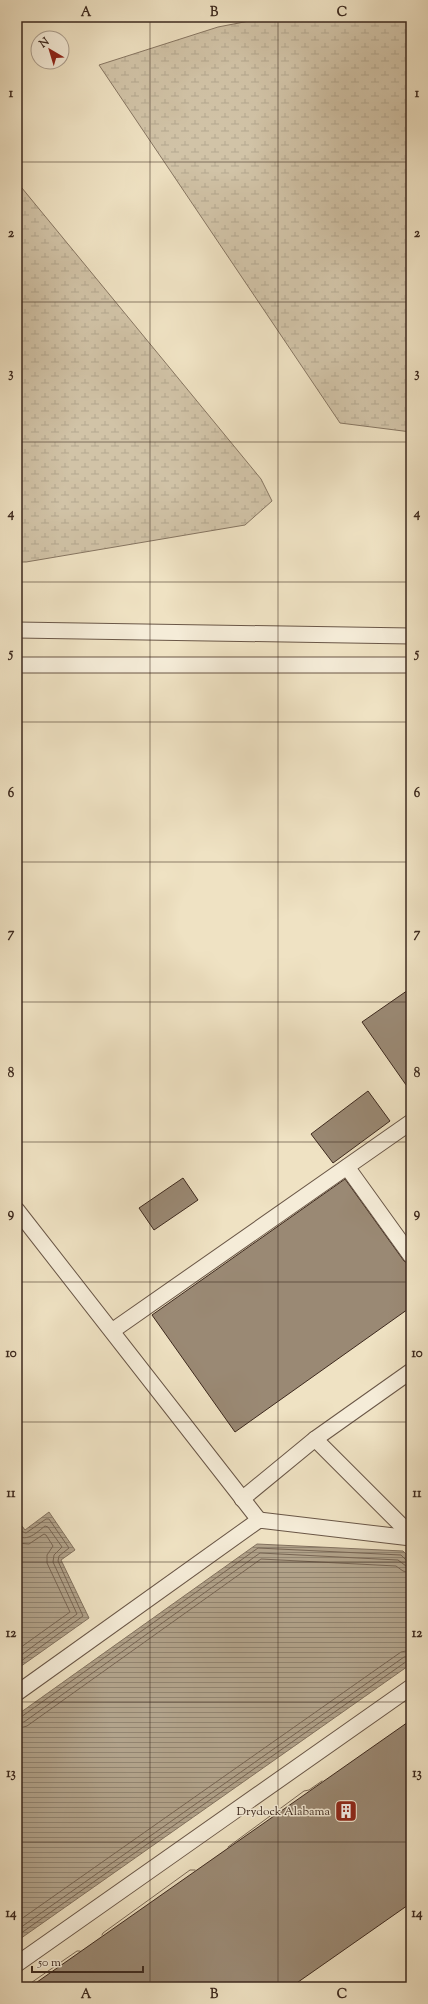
<svg xmlns="http://www.w3.org/2000/svg" width="428" height="2004" font-family="'Sorts Mill Goudy',serif">
  <defs>
    <pattern id="wetland-marsh" width="20" height="14" patternUnits="userSpaceOnUse"><rect width="20" height="14" fill="#d1c3a7"/><path d="M1 5h8M5 5V1M11 12h8M15 12V8" fill="none" stroke="#b4a88f"/></pattern>
    <pattern id="water-rules" width="6" height="5" patternUnits="userSpaceOnUse"><rect width="6" height="5" fill="#b2a38b"/><path d="M0 2.5h6" fill="none" stroke="#928571"/></pattern>
  </defs>
  <rect width="100%" height="100%" fill="#efe2c3"/>
  <filter id="stains"><feTurbulence type="fractalNoise" baseFrequency=".005" numOctaves="4"/><feColorMatrix values="0 0 0 0 .2 0 0 0 0 .09 0 0 0 0 .02 0 0 0 .5 -.17"/></filter>
  <radialGradient id="worn" r=".72"><stop offset=".6" stop-color="#630" stop-opacity="0"/><stop offset="1" stop-color="#630" stop-opacity=".3"/></radialGradient>
  <g fill="url(#wetland-marsh)" stroke="#877662">
    <polygon points="270,17 411,17 411,432 340,423 99,65 218,27"/>
    <polygon points="17,182 261,479 272,501 245,525 26,562 17,562"/>
  </g>
  <g fill="url(#water-rules)" stroke="#83725f">
    <polygon points="49,1512 75,1550 61,1560 89,1618 17,1669 17,1526 22,1526 25,1530"/>
    <polygon points="257,1544 403,1551 411,1559 411,1664 17,1941 17,1715"/>
  </g>
  <g fill="none" stroke-linecap="round" stroke-linejoin="round">
    <g stroke="#786654" stroke-width="1">
      <polyline points="17,1530 26,1533 46,1519 49,1519 69,1548 59,1556 58,1561 83,1616 17,1664"/>
      <path d="M 17,1535 C 27,1543 37,1532 45,1526 L 48,1527 L 62,1547 L 54,1555 L 53,1562 L 77,1614 L 17,1658"/>
      <polyline points="17,1543 29,1544 44,1534 46,1535 53,1546 47,1555 47,1563 70,1612 17,1650"/>
      <polyline points="17,1718 21,1717 258,1548 401,1555 407,1561 411,1561"/>
      <polyline points="17,1723 24,1722 260,1553 398,1560 406,1566 411,1567"/>
      <polyline points="17,1729 27,1726 261,1559 396,1566 403,1571 411,1573"/>
      <polyline points="228,1847 304,1791 309,1790 322,1781"/>
      <polyline points="17,1922 401,1652 411,1650"/>
      <polyline points="17,1930 404,1657 411,1656"/>
      <polyline points="102,1935 103,1933 190,1870 195,1870"/>
      <polyline points="17,1936 407,1661 411,1661"/>
      <polyline points="25,1987 77,1951 80,1951"/>
    </g>
  </g>
  <g fill="#9a8974" stroke="#3d291e">
    <polygon points="411,988 411,1092 362,1022"/>
    <polygon points="368,1091 390,1121 333,1163 311,1134"/>
    <polygon points="183,1178 198,1200 154,1230 139,1208"/>
    <polygon points="345,1179 404,1261 411,1265 411,1307 235,1432 152,1315"/>
    <polygon points="411,1720 411,1903 291,1987 30,1987"/>
  </g>
  <g fill="none" stroke-linecap="round" stroke-linejoin="round">
    <g stroke="#6a5747" stroke-width="17">
      <g id="minor">
        <polyline points="17,630 411,636"/>
        <polyline points="17,665 411,665"/>
        <polyline points="347,1167 411,1256"/>
        <polyline points="17,1210 259,1520"/>
        <polyline points="112,1331 411,1122"/>
        <polyline points="315,1439 411,1535"/>
        <polyline points="242,1499 315,1439 411,1371"/>
        <polyline points="17,1693 259,1520 411,1538"/>
        <polyline points="17,1964 411,1687"/>
      </g>
    </g>
    <use href="#minor" stroke="#f5ecd8" stroke-width="15"/>
  </g>
  <path fill="none" stroke="#3d291e" stroke-width="1" stroke-opacity="0.55" d="M 150,17 L 150,1987M 278,17 L 278,1987M 17,162 L 411,162M 17,302 L 411,302M 17,442 L 411,442M 17,582 L 411,582M 17,722 L 411,722M 17,862 L 411,862M 17,1002 L 411,1002M 17,1142 L 411,1142M 17,1282 L 411,1282M 17,1422 L 411,1422M 17,1562 L 411,1562M 17,1702 L 411,1702M 17,1842 L 411,1842"/>
  <defs>
    <g id="building-square" transform="scale(1.15)"><rect x="-9" y="-9" width="18" height="18" rx="4" fill="#8f2418" stroke="#f5ecd8"/><path d="M-4-6H4V6H1V3H-1V6H-4ZM-2.5-4.3h1.7v1.8h-1.7ZM.8-4.3h1.7v1.8H.8ZM-2.5-1h1.7V.8h-1.7ZM.8-1h1.7V.8H.8Z" fill="#fff"/></g>
  </defs>
  <g fill-rule="evenodd">
    <use href="#building-square" x="346" y="1811"/>
  </g>
  <g text-anchor="middle" stroke-width="3" stroke-linejoin="round" paint-order="stroke">
    <g font-size="12" fill="#3d291e" stroke="#f5ecd8" text-anchor="end">
      <text x="330" y="1815">Drydock Alabama</text>
    </g>
  </g>
  <rect width="428" height="2004" fill="none" stroke="#efe2c3" stroke-width="44"/>
  <g transform="translate(50 50) rotate(322)"><circle r="19" fill="#f5ecd8" stroke="#ab9e8e"/>
  <path d="M0-3L7 15L0 10L-7 15Z" fill="#8f2418"/>
  <text y="-6" font-size="11" font-weight="bold" text-anchor="middle" fill="#3d291e">N</text>
  </g>
  <path d="M32 1966v6h111v-6" fill="none" stroke="#3d291e" stroke-width="2"/>
  <text x="38" y="1966" font-size="12" fill="#3d291e" stroke="#f5ecd8" stroke-width="3" paint-order="stroke">50 m</text>
  <rect x="22" y="22" width="384" height="1960" fill="none" stroke="#3d291e" stroke-width="1.5"/>
  <g font-size="13" text-anchor="middle" font-weight="bold" fill="#3d291e">
    <text x="86" y="16">A</text>
    <text x="214" y="16">B</text>
    <text x="342" y="16">C</text>
    <text x="11" y="97">1</text>
    <text x="417" y="97">1</text>
    <text x="11" y="237">2</text>
    <text x="417" y="237">2</text>
    <text x="11" y="377">3</text>
    <text x="417" y="377">3</text>
    <text x="11" y="517">4</text>
    <text x="417" y="517">4</text>
    <text x="11" y="657">5</text>
    <text x="417" y="657">5</text>
    <text x="11" y="797">6</text>
    <text x="417" y="797">6</text>
    <text x="11" y="937">7</text>
    <text x="417" y="937">7</text>
    <text x="11" y="1077">8</text>
    <text x="417" y="1077">8</text>
    <text x="11" y="1217">9</text>
    <text x="417" y="1217">9</text>
    <text x="11" y="1357">10</text>
    <text x="417" y="1357">10</text>
    <text x="11" y="1497">11</text>
    <text x="417" y="1497">11</text>
    <text x="11" y="1637">12</text>
    <text x="417" y="1637">12</text>
    <text x="11" y="1777">13</text>
    <text x="417" y="1777">13</text>
    <text x="11" y="1917">14</text>
    <text x="417" y="1917">14</text>
    <text x="86" y="1998">A</text>
    <text x="214" y="1998">B</text>
    <text x="342" y="1998">C</text>
  </g>
  <rect width="100%" height="100%" filter="url(#stains)"/>
  <rect width="100%" height="100%" fill="url(#worn)"/>
</svg>
